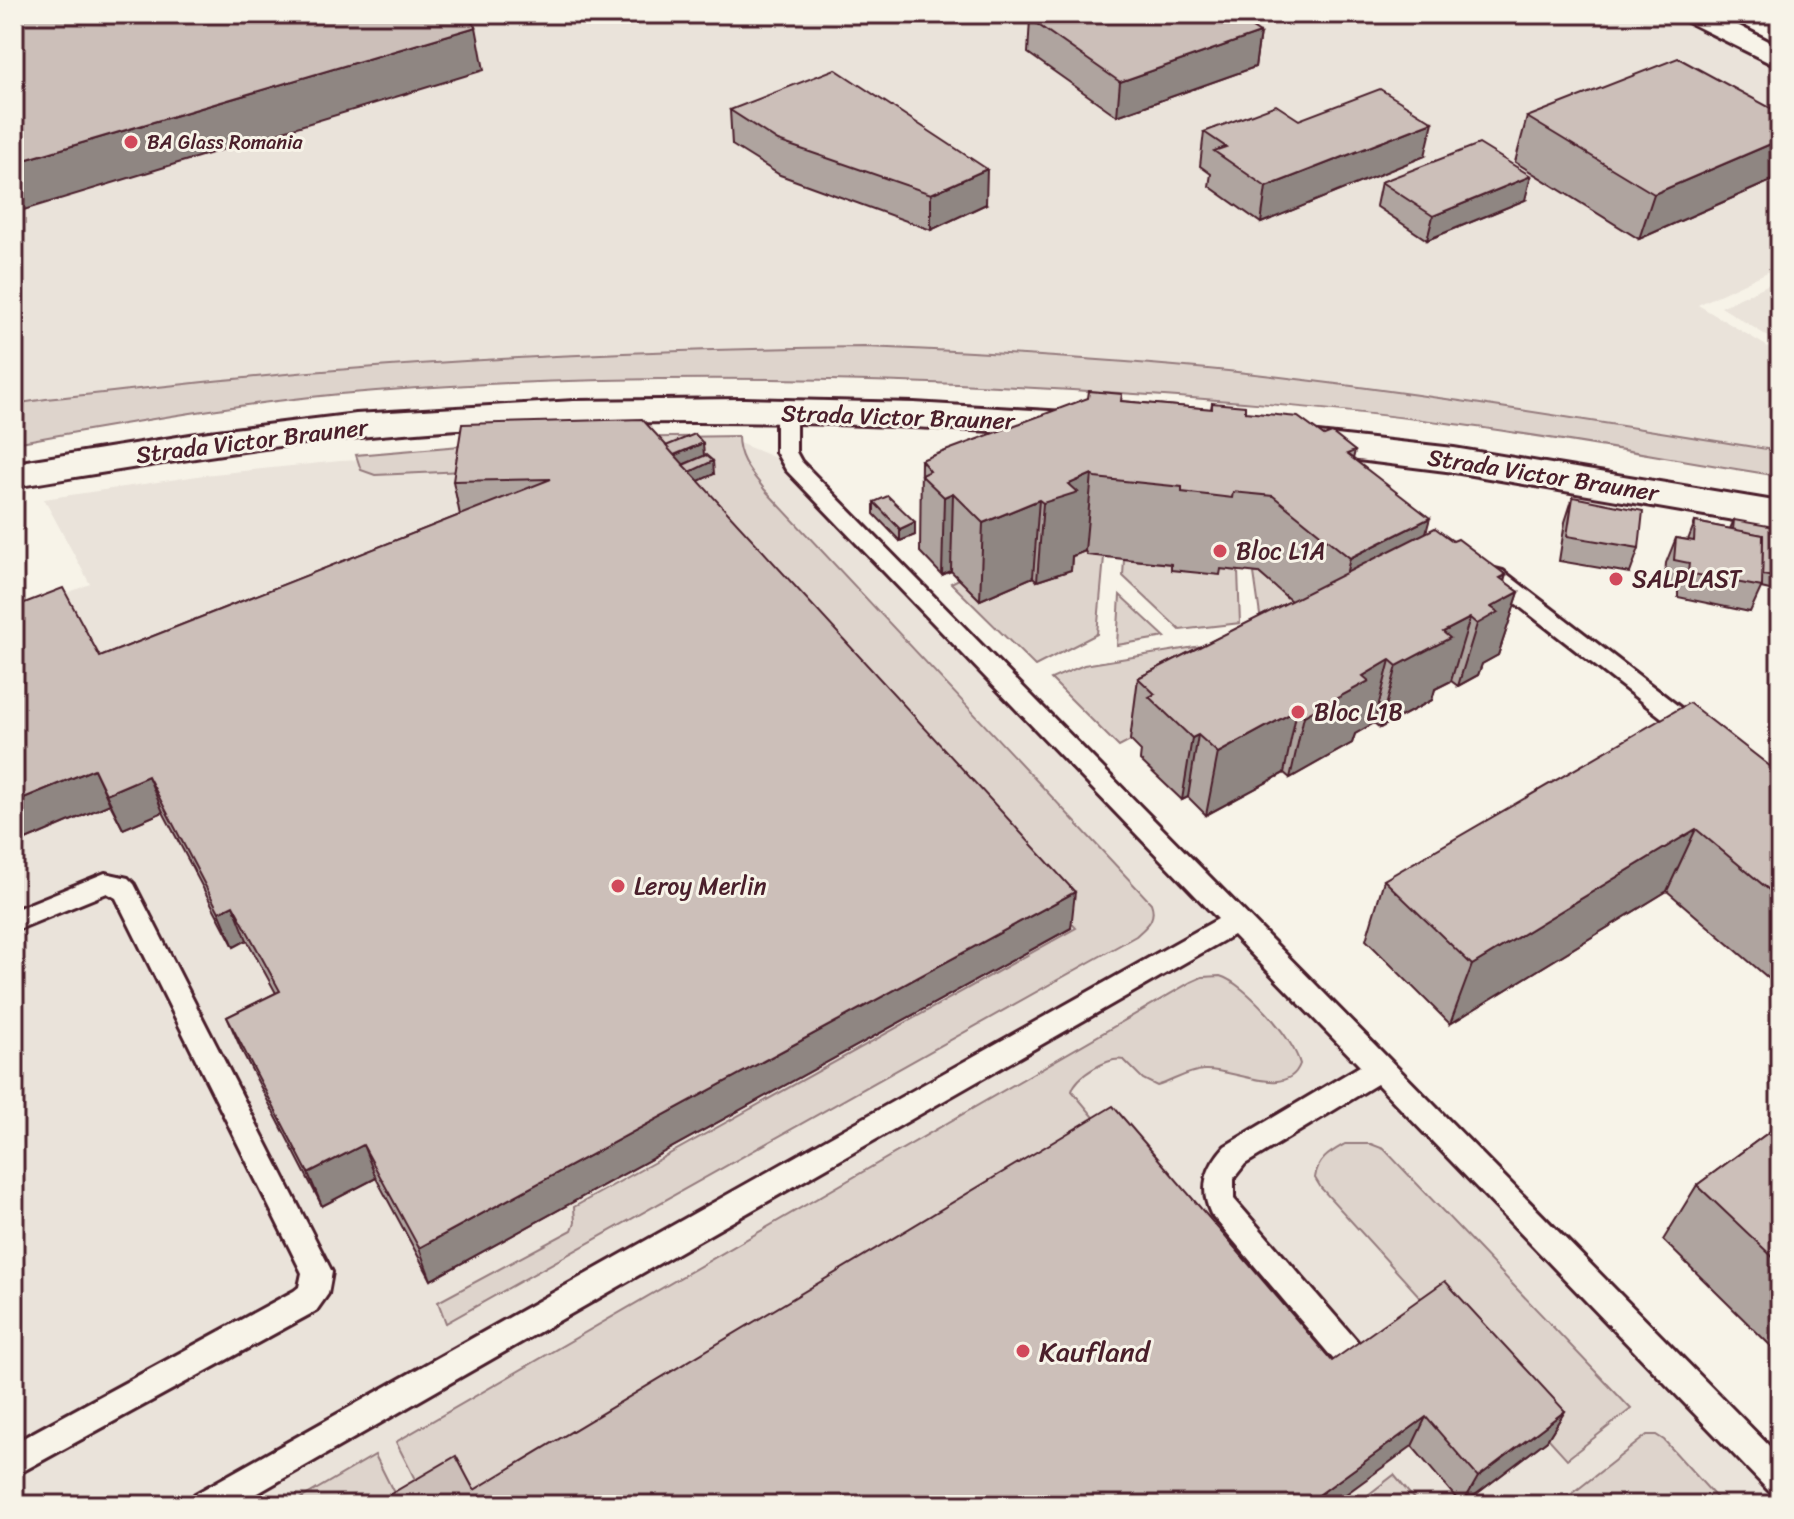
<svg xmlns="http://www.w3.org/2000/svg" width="1794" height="1519" font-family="Sriracha,sans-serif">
  <rect width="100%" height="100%" fill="#f7f3e8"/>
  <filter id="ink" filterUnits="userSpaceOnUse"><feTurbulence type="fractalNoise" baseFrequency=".0125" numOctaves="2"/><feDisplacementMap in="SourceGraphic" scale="16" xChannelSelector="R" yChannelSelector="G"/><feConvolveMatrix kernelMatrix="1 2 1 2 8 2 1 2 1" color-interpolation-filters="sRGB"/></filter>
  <g filter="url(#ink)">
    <g fill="#eae3da">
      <polygon points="14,14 1669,14 1780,72 1780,266 1698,305 1780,354 1780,451 1437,397 1227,371 1028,354 865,347 518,357 333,370 14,404"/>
      <polygon points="1780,279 1780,344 1721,307"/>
      <polygon points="739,443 793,465 1780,1480 1780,1505 14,1505 14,638 49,600 90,584 44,499 204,475 340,461"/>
    </g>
    <g fill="#ded4cc" stroke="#947a7c" stroke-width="2">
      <path d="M 865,347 C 986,352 1107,359 1228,371 C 1413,391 1596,422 1780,451 L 1780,476 C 1671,459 1563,438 1454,424 C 1327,407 1199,398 1072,390 C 840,376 608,373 376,391 C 255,400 134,422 14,443 L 14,404 L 46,399 C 142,389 239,377 336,370 C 512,356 688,349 865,347 Z"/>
      <path d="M 738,436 C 738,459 751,472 764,489 L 1151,903 C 1157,919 1147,926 1136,936 L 446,1323 L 438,1302 L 572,1230 L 575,1222 L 574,1207 L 1076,928 L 681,489 L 714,473 L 465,471 L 375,475 L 361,470 L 356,455 L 541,439 Z"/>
      <polygon points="1085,551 1104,557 1097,634 1035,666 951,583 959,579 980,600 1064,563 1062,561"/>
      <polygon points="1124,559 1238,571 1240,623 1180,630 1123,576"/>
      <polygon points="1254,573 1259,573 1332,635 1119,747 1051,679 1084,665 1263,636"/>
      <polygon points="1120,595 1165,637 1117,645"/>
      <path d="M 1220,976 C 1245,983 1294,1039 1300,1064 C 1287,1100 1233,1068 1204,1070 C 1187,1071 1173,1081 1157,1086 L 1143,1079 L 1124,1060 C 1109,1056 1076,1076 1072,1091 L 1108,1134 L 483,1505 L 468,1479 L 427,1503 L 396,1442 L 1191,982 L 1202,977 Z"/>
      <path d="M 1345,1144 L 1371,1144 L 1384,1149 L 1631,1409 L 1567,1459 L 1321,1188 L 1315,1178 C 1317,1159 1331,1152 1345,1144 Z"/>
      <polygon points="1647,1435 1656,1435 1664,1440 1723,1505 1558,1505"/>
      <polygon points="375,1455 400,1505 290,1505"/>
      <polygon points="1394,1475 1419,1505 1355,1505"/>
    </g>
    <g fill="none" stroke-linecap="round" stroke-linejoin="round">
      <g stroke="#4a1f2b" stroke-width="6">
        <g id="lane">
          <path d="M 786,406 L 796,412 L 796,452 L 801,461 L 1780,1457 L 1780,1496 L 1769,1491 L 1377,1084 L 1245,1164 L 1234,1178 L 1234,1199 L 1357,1341 L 1361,1351 L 1357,1361 L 1346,1365 L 1335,1361 L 1211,1214 C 1199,1188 1206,1167 1225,1146 L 1360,1066 L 1233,935 L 237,1505 L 190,1505 L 195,1494 L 1218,919 L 786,470 L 776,452 L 776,412 Z"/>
          <polygon points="1495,569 1503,571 1704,726 1708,732 1704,738 1696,741 1688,738 1487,581 1484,576 1487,571"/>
          <polygon points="105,873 128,878 134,884 332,1272 328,1294 316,1311 14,1476 14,1443 294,1291 299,1287 302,1273 116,898 107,893 14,931 14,910"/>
        </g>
      </g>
      <g stroke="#4a1f2b" stroke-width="6">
        <g id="street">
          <polygon points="1680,14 1716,14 1780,47 1780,68 1684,20"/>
          <path d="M 744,399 L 914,403 L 1083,413 L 1096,417 L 1102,425 L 1096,433 L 1083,437 C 857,421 630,415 404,433 C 273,443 144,466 14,487 L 14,463 L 209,432 L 356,414 L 574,401 Z"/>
          <polygon points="1291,430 1454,448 1780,502 1780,528 1454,472 1278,450 1272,442 1278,434"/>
        </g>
      </g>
      <use href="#lane" fill="#f7f3e8" fill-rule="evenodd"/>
      <use href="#street" fill="#f7f3e8" fill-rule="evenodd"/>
    </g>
    <g fill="#afa49f" stroke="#4a1f2b" stroke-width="2">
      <polygon points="1030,19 1260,33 1255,67 1117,116 1028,53"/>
      <polygon points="730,110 986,204 931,230 780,175 732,145"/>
      <polygon points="1780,113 1780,177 1639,239 1515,162 1527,117"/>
      <polygon points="1299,120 1425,156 1261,223 1209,186 1211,174 1200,166 1204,132"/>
      <polygon points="1381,182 1525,200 1427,240 1376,206"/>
      <polygon points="1121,401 1211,409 1212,403 1324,436 1355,451 1353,459 1426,532 1453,541 1506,575 1504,581 1519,592 1498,655 1482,664 1478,675 1458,686 1451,681 1435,689 1432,700 1380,728 1374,723 1355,734 1352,743 1290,778 1284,773 1206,815 1188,797 1182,800 1140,760 1141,751 1130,740 1138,678 1291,601 1259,573 1221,569 1220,575 1171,570 1171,564 1087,555 1085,551 1072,556 1071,570 1037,581 1033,577 980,600 951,571 942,575 920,552 921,460"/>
      <polygon points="666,446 704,456 714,474 698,481 1071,928 431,1280 376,1178 322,1206 242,1051 227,1017 276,993 247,940 234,947 163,812 123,829 110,804 14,845 100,657 460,515 453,481"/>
      <polygon points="1573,497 1639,548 1630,573 1559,561 1565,522"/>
      <polygon points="874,502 915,522 915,535 900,541 874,514"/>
      <polygon points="1734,520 1780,578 1774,591 1761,588 1750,612 1678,597 1678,587 1664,585 1666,563 1676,538 1688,540 1695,522 1730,529"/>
      <polygon points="1780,774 1780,988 1667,891 1450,1024 1366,940 1384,880"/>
      <polygon points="1780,1124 1780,1355 1663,1240 1697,1185"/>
      <polygon points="1332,1361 1565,1411 1547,1440 1462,1505 1412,1446 474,1490"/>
    </g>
    <g fill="#8f8682" stroke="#4a1f2b" stroke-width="2">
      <polygon points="476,27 484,70 14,213 14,163"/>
      <polygon points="1260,33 1255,67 1117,116 1120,82"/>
      <polygon points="1433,122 1425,156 1261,223 1266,187"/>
      <polygon points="1780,140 1780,177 1639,239 1654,194"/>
      <polygon points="987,169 986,204 931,230 931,194"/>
      <polygon points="1531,176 1525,200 1427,240 1433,216"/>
      <polygon points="703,443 704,456 665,472 664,460"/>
      <polygon points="713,461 714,474 681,489 679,476"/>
      <polygon points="1092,474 1085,551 1072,556 1071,570 1037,581 1043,503 1069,484"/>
      <polygon points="953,493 951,571 942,575 944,497"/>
      <polygon points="1039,500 1033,577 980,600 983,523"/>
      <polygon points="1430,518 1409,595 1332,635 1350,558"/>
      <polygon points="915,522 915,535 900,541 900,529"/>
      <polygon points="1506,575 1496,604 1519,592 1498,655 1482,664 1478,675 1458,686 1477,624 1500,578"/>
      <polygon points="1470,618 1451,681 1435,689 1432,700 1380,728 1397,666 1443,632"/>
      <polygon points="1390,660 1374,723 1355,734 1352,743 1290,778 1304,716 1363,676"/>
      <polygon points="1297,710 1284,773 1206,815 1218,753"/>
      <polygon points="1198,735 1188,797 1182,800 1192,738"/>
      <polygon points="94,769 110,804 14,845 14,802"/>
      <polygon points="148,776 163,812 123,829 106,794"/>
      <polygon points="1696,829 1667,891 1450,1024 1472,965"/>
      <polygon points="1075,892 1071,928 431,1280 419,1248"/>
      <polygon points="233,905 247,940 234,947 219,912"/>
      <polygon points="363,1145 376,1178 322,1206 308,1173"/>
      <polygon points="1565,1411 1547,1440 1462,1505 1478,1477"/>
      <polygon points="1426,1417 1412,1446 1331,1505 1305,1505"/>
    </g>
    <g fill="#ccbfb9" stroke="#4a1f2b" stroke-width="2">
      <polygon points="14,14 463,14 476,27 14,163"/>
      <polygon points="1046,14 1230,14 1260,33 1120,82 1030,19"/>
      <polygon points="1678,58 1780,113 1780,140 1654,194 1527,117"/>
      <polygon points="835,69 987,169 931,194 778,141 730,110"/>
      <polygon points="1380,89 1433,122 1266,187 1214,151 1226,147 1204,132 1276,105 1299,120"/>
      <polygon points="1479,144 1531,176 1433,216 1381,182"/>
      <polygon points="1089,391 1122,394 1121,401 1212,409 1212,403 1245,406 1245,412 1298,417 1324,436 1332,433 1355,451 1347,454 1430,518 1350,558 1273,496 1233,492 1232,498 1182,492 1182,487 1095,478 1092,474 1069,484 1078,492 1043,503 1039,500 983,523 953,493 944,497 921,475 930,471 921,460 1088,398"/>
      <polygon points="642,419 1075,892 419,1248 363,1145 308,1173 227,1017 280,991 233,905 219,912 148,776 106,794 94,769 14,802 14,607 63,588 100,657 551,479 453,481 462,424"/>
      <polygon points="695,434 703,443 674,455 666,446"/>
      <polygon points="706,455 713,461 690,472 683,465"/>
      <polygon points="888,496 915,522 900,529 874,502"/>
      <polygon points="1573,497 1643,511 1639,548 1567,536"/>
      <polygon points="1734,520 1780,528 1780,578 1762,575 1763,535 1733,530"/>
      <polygon points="1695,522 1763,535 1762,587 1688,573 1689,563 1674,560 1676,538 1694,541"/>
      <polygon points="1435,528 1453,541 1458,539 1506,575 1500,578 1519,592 1491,607 1498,612 1477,624 1470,618 1443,632 1450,638 1397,666 1390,660 1363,676 1369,681 1304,716 1297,710 1218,753 1198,735 1192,738 1149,697 1155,694 1138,678"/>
      <polygon points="1689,703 1780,774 1780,899 1696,829 1472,965 1384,880"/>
      <polygon points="1113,1106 1332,1361 1445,1281 1565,1411 1478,1477 1426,1417 1305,1505 372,1505 456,1456 474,1490"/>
      <polygon points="1780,1124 1780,1264 1697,1185"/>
    </g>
  </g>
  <g fill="#d1495b" stroke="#f7f3e8" stroke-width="3">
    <circle cx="131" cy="142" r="8"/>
    <circle cx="1220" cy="551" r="8"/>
    <circle cx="1616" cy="579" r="8"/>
    <circle cx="1298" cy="712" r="8"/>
    <circle cx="618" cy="886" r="8"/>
    <circle cx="1023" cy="1351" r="8"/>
  </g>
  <g text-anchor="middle" stroke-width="6" stroke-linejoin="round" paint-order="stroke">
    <g font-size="20" fill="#4a1f2b" stroke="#f7f3e8" text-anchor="start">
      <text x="147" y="149">BA Glass Romania</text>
    </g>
    <g font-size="24" fill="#4a1f2b" stroke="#f7f3e8">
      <text transform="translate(898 417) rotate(2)" y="8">Strada Victor Brauner</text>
      <text transform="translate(252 441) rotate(-7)" y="8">Strada Victor Brauner</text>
      <text transform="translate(1543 475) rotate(9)" y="8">Strada Victor Brauner</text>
    </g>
    <g font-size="24" fill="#4a1f2b" stroke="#f7f3e8" text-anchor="start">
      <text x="1236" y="559">Bloc L1A</text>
      <text x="1632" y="587">SALPLAST</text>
      <text x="1314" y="720">Bloc L1B</text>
      <text x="634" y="894">Leroy Merlin</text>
    </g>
    <g font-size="28" fill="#4a1f2b" stroke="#f7f3e8" text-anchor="start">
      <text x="1039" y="1361">Kaufland</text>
    </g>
  </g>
  <rect width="1794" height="1519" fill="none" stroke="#f7f3e8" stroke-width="48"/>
  <rect x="24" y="24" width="1746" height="1471" fill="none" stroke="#4a1f2b" stroke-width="3" filter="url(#ink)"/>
</svg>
